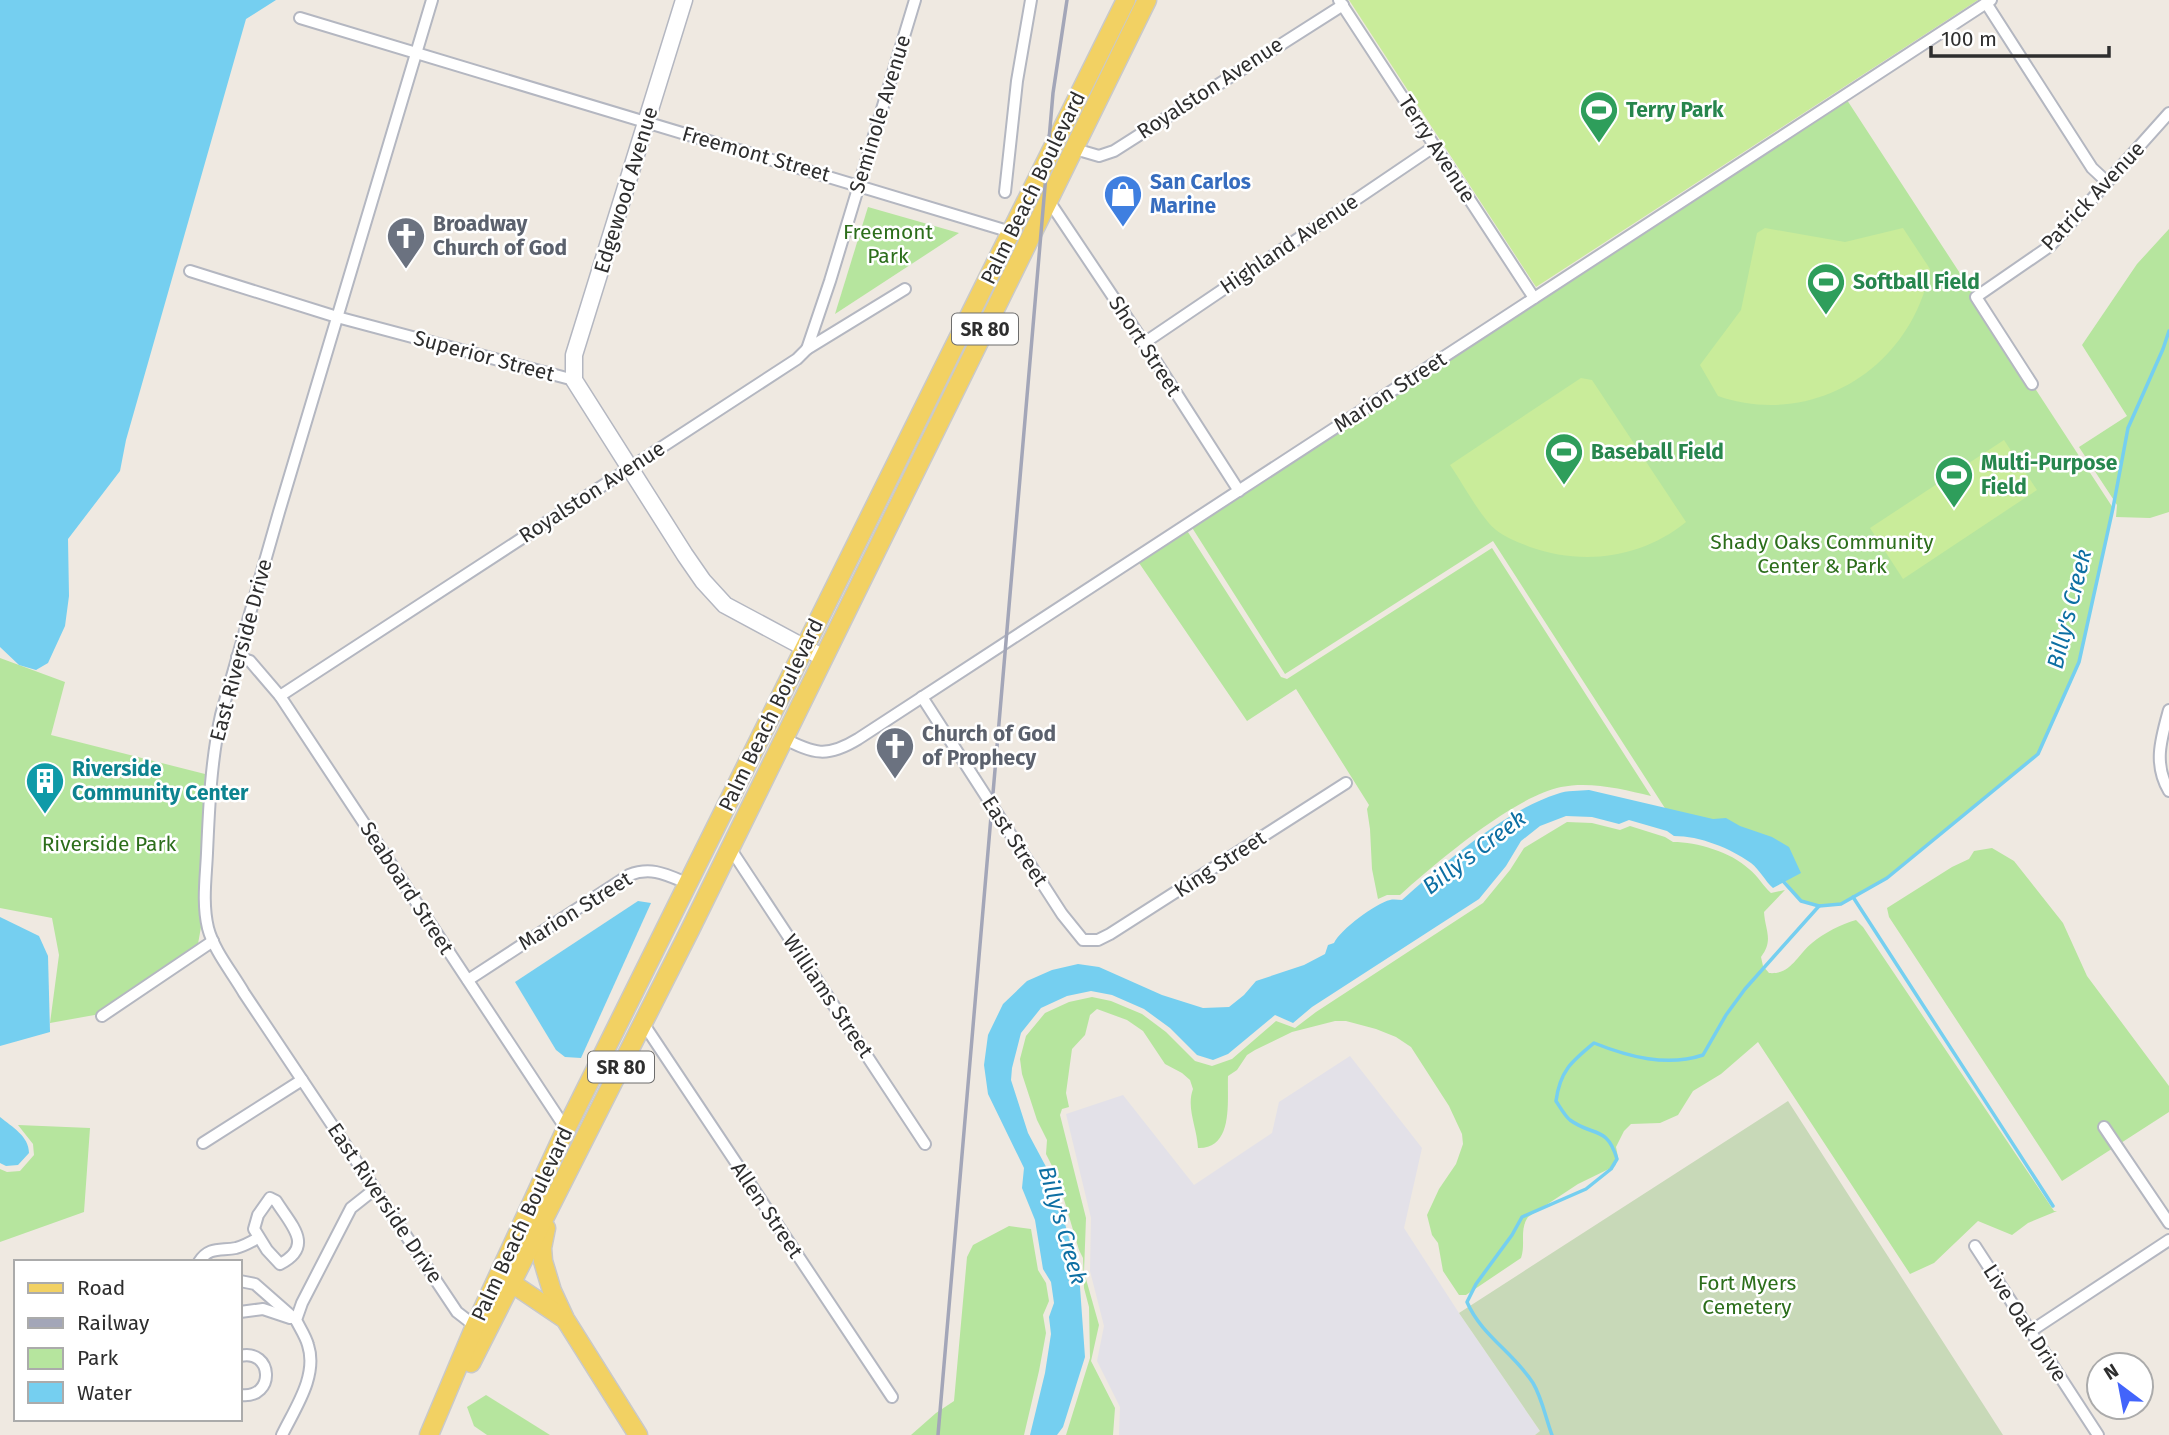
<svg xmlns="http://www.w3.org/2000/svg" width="2169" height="1435" font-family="'Fira Sans',sans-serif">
  <rect width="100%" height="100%" fill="#efe9e1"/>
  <polygon fill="#e3e1e8" points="1350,1056 1422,1148 1404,1228 1459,1313 1540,1431 1535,1435 1119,1435 1120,1407 1097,1361 1104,1326 1090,1271 1091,1218 1066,1114 1123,1095 1194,1185 1272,1133 1279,1102"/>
  <g fill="#b6e59e">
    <polygon points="1847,100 2113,508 2079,662 2038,754 1887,878 1841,904 1819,906 1801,901 1778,871 1762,856 1679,830 1493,541 1285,674 1191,526"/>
    <polygon points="868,207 959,233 835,314"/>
    <polygon points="2169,229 2169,512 2150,518 2116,517 2117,505 2079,447 2127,416 2082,345 2137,264"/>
    <path d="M 1186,529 L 1281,677 L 1287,679 L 1492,548 L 1651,796 C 1623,789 1590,781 1561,787 C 1515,796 1435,863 1400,895 L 1387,895 L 1378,899 L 1372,869 L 1370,829 L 1367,809 L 1369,805 L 1296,689 L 1247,721 L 1135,557 Z"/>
    <polygon points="0,658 65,682 51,735 205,774 198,901 201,927 198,944 100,1014 50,1023 59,955 52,918 0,908"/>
    <path d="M 1567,822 L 1592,823 L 1620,830 L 1630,826 L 1665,837 L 1673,842 C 1697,842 1731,852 1749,869 C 1758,876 1763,886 1771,893 L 1785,890 L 1764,912 C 1765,930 1774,940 1761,957 L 1763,966 L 1769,973 C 1791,975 1797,955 1812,943 C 1824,933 1841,924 1856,920 L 1863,927 L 2054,1211 L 2057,1211 L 2028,1223 L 2012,1235 L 1978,1221 L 1934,1263 L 1910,1274 L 1758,1042 L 1721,1074 L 1693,1091 L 1678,1115 L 1660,1123 L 1631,1124 L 1624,1131 L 1616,1147 L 1618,1157 L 1615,1166 L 1578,1184 L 1528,1217 C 1519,1230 1526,1244 1521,1258 L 1466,1295 L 1459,1295 L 1443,1271 L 1438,1243 L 1432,1235 L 1427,1215 L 1439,1189 L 1456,1164 L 1463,1144 L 1462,1134 L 1449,1106 L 1411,1047 L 1396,1037 L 1376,1029 L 1346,1021 L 1335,1021 L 1292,1032 L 1255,1050 L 1247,1055 L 1237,1070 L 1228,1076 C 1227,1101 1234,1149 1198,1148 C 1197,1127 1186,1108 1193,1089 L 1190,1080 L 1182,1073 L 1165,1064 L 1143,1031 L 1127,1020 L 1097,1009 L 1090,1015 L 1085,1035 L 1072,1049 L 1066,1093 L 1069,1107 L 1062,1109 L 1060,1115 L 1086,1218 L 1084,1272 L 1099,1325 L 1091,1361 L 1115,1408 L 1113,1435 L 1066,1435 L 1090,1358 L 1089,1307 L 1084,1288 L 1083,1258 L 1079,1250 L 1057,1176 L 1046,1154 L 1047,1140 L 1037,1120 L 1022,1074 L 1020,1059 L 1026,1036 L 1045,1013 L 1069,1002 L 1092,997 L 1111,1001 L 1142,1014 L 1166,1032 L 1195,1061 L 1212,1066 L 1232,1059 L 1276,1021 L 1295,1028 L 1316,1012 L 1483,903 L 1510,870 L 1524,848 Z"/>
    <polygon points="1992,848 2014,861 2063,923 2087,976 2169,1086 2169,1112 2062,1181 1889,917 1887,908 1952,867 1969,859 1974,851"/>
    <polygon points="18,1125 90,1128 84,1212 0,1242 0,1169 7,1172 20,1171 34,1155 33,1144"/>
    <polygon points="1009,1226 1031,1229 1038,1270 1046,1283 1049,1301 1043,1315 1046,1333 1039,1371 1024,1435 911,1435 936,1413 954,1401 967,1257 973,1245"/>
    <polygon points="486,1395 550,1435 487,1435 474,1426 467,1407"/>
  </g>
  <polygon fill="#c8d9b8" points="1788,1101 2003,1435 1535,1435 1540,1431 1459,1313"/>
  <g fill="#c9ec9a">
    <polygon points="1349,0 1978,0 1536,287"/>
    <path d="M 1765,228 L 1845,242 L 1903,228 L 1930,269 C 1912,367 1814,429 1718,396 L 1700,365 L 1741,310 L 1757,233 Z"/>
    <path d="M 1581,378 L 1592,380 L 1686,522 C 1642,558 1583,566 1530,547 C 1518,542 1506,538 1496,530 C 1481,518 1462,482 1450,465 Z"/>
    <polygon points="2004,440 2037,490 1903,579 1870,528"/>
  </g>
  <g fill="#75cff0">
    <polygon points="0,0 276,0 246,19 126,440 120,471 68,539 69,596 65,626 48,663 36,670 19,665 0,647"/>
    <path d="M 1589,790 L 1713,819 L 1726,818 L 1740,826 L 1772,837 L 1789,847 L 1801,873 L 1773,888 C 1765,881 1760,870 1751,863 C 1730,848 1700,836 1674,836 L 1667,831 L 1629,820 L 1619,824 L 1592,817 L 1566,816 L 1540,826 L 1521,841 L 1506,866 L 1479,899 L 1312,1007 L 1293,1023 L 1275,1015 L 1228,1054 L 1213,1060 L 1197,1055 L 1170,1028 L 1144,1009 L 1112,995 L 1091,991 L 1067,996 L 1041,1008 L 1021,1033 L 1012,1068 L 1011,1080 L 1028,1133 L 1052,1178 L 1073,1252 L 1078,1259 L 1085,1357 L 1063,1427 L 1057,1435 L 1030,1435 L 1045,1373 L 1051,1334 L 1049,1317 L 1054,1303 L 1051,1282 L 1043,1269 L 1035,1220 L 1022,1188 L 1024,1168 L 988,1094 L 984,1065 L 988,1035 L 1003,1004 L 1027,981 L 1052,970 L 1078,964 L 1099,967 L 1162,995 L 1203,1008 L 1229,1007 L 1244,995 L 1256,981 L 1304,965 L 1325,954 L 1328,945 L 1334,943 C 1340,930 1376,903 1390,900 C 1394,899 1398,900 1402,900 C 1443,864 1506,810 1557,794 C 1567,790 1579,791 1589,790 Z"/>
    <polygon points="638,901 651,903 581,1058 565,1057 556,1050 515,982"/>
    <polygon points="0,917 39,936 48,956 50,1032 0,1046"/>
    <path d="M 0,1117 C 12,1127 29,1136 29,1153 L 18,1165 L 6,1166 L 0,1163 Z"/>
  </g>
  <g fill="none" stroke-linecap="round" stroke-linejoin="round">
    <g stroke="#75cff0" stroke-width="3.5">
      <polyline points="1783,881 1801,901 1819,906 1841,904 1887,878 2038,754 2079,662 2113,508 2128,428 2163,349 2169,331"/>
      <polyline points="1853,897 2053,1206"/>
      <path d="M 1552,1435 C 1546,1419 1542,1398 1533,1383 C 1514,1353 1481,1335 1467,1302 L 1476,1284 L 1512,1235 L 1522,1217 L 1586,1189 L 1611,1169 L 1617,1159 C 1607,1125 1593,1137 1570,1120 C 1565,1116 1560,1107 1556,1101 C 1560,1071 1571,1062 1594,1043 C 1629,1057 1667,1067 1703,1055 L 1726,1015 L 1745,989 L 1819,906"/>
    </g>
    <g stroke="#b4b7c1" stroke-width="14">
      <g id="street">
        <path d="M 432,0 L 279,512 L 221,715 C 211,760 209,807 207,853 C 206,877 202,903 208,928 C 214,951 232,972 244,993 L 457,1312 L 475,1326"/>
        <polyline points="1339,0 1534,298"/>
        <polyline points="1986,3 2092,168 2107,182"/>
        <polyline points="300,18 1011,232"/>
        <polyline points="1075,149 1099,156 1114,151 1343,5"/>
        <polyline points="1005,192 1017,81 1031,0"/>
        <polyline points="1049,201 1144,343 1239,491"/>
        <polyline points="190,271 337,317 574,380"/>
        <polyline points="1144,343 1435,146"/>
        <polyline points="807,349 830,281 915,0"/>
        <polyline points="2032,384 1976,297 2050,246 2169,113"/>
        <polyline points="237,657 250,661 280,696 566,1129"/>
        <polyline points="280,696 797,359 807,349 905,289"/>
        <polyline points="922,697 1062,914 1083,940 1098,940 1110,934 1346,783"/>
        <path d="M 2169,710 C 2161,739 2153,764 2169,791"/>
        <path d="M 783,738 C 814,754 827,758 858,739 L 1991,0"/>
        <polyline points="730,848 925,1144"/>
        <path d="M 468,980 L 629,875 C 652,866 667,875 689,884"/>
        <polyline points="102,1016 213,941"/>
        <polyline points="643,1023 892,1397"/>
        <polyline points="2104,1127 2169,1223"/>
        <polyline points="203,1143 302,1080"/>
        <path d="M 270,1198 L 276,1201 C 291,1225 315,1246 280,1264 L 267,1250 L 254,1229 L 258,1215 Z"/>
        <polyline points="1975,1246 2098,1435"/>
        <path d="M 199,1262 C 209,1246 221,1251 236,1248 C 244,1246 251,1242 258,1238"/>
        <polyline points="240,1281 255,1284 296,1320"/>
        <polyline points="240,1312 263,1309 290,1318"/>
        <polyline points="2031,1331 2169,1240"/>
        <path d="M 240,1356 C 273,1348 276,1399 241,1395"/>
        <path d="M 282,1435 C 295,1408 318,1376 308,1345 C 306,1337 300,1328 296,1320 L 302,1303 L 351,1208 L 375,1189"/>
      </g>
    </g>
    <g stroke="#b4b7c1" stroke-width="19">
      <polyline id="secondary" points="684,0 574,355 574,380 685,555 703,581 725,605 822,657"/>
    </g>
    <g stroke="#c9c9c9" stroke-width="21">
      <g id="primary">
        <polyline points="546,1228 542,1248 543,1261 552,1291 565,1319 638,1435"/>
        <polyline points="504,1278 562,1317"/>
        <polyline points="471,1363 690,930 1147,0"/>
        <polyline points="429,1435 475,1326 566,1129 1126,0"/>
      </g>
    </g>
    <use href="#street" stroke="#fff" stroke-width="10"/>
    <use href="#secondary" stroke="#fff" stroke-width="16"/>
    <use href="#primary" stroke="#f2d163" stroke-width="18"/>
    <polyline stroke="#a3a6b8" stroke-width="3.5" points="938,1435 1053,93 1067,0"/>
  </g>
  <defs>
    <g id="stadium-pin" transform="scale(2.0125)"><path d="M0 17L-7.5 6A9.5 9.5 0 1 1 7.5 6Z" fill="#2e9e5b" stroke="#fff"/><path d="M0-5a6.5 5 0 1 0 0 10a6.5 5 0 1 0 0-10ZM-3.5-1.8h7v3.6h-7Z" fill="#fff"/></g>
    <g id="shop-pin" transform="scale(2.0125)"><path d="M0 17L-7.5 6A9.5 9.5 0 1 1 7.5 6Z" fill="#3f7fe0" stroke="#fff"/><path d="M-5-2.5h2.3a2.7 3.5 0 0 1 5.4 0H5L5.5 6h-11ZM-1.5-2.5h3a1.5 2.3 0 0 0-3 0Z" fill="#fff"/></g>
    <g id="church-pin" transform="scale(2.0125)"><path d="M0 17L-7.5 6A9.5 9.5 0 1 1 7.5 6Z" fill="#6b7280" stroke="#fff"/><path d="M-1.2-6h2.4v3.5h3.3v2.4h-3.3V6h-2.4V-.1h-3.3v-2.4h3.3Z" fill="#fff"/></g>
    <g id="building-pin" transform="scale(2.0125)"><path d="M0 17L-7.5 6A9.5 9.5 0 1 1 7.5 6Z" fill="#0f9aa8" stroke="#fff"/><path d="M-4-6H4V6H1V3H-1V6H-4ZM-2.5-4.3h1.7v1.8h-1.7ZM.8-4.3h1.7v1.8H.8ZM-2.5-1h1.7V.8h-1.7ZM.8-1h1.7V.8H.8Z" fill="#fff"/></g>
  </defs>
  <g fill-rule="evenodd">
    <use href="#stadium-pin" x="1599" y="110"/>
    <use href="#shop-pin" x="1123" y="194"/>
    <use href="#church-pin" x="406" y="236"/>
    <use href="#stadium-pin" x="1826" y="282"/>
    <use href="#stadium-pin" x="1564" y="452"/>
    <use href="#stadium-pin" x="1954" y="475"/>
    <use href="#church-pin" x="895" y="746"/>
    <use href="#building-pin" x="45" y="781"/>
  </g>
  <g text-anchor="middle" stroke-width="5" stroke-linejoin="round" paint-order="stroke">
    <g fill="#fff" stroke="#6d6d6d" stroke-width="2">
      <rect x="952" y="313.5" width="66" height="31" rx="5"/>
      <rect x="588" y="1051.5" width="66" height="31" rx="5"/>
    </g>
    <g font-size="19" font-weight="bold" fill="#2e2e2e">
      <text x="985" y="336">SR 80</text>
      <text x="621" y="1074">SR 80</text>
    </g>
    <g font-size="21" fill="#2e2e2e" stroke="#fff">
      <text transform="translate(1210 88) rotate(-33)" y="7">Royalston Avenue</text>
      <text transform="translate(880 114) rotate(-73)" y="7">Seminole Avenue</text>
      <text transform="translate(1437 149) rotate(57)" y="7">Terry Avenue</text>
      <text transform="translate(756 154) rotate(16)" y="7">Freemont Street</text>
      <text transform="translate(1033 188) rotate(-64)" y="7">Palm Beach Boulevard</text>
      <text transform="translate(626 190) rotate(-73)" y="7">Edgewood Avenue</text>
      <text transform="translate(2093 196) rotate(-47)" y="7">Patrick Avenue</text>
      <text transform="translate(1289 244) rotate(-34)" y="7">Highland Avenue</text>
      <text transform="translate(1145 346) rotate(57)" y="7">Short Street</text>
      <text transform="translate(484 356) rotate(15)" y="7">Superior Street</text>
      <text transform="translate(1390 392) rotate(-33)" y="7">Marion Street</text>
      <text transform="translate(592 492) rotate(-33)" y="7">Royalston Avenue</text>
      <text transform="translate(241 650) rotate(-75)" y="7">East Riverside Drive</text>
      <text transform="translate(771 715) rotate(-64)" y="7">Palm Beach Boulevard</text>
      <text transform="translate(1015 841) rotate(57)" y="7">East Street</text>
      <text transform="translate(1220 864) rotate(-33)" y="7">King Street</text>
      <text transform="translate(407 888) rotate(57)" y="7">Seaboard Street</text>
      <text transform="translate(575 911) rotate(-32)" y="7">Marion Street</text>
      <text transform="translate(828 996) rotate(56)" y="7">Williams Street</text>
      <text transform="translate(385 1203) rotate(56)" y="7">East Riverside Drive</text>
      <text transform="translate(767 1210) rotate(56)" y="7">Allen Street</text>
      <text transform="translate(522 1224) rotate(-65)" y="7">Palm Beach Boulevard</text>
      <text transform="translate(2025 1323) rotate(57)" y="7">Live Oak Drive</text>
    </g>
    <g font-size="21" font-weight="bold" fill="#27864d" stroke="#fff" text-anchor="start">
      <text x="1626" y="117">Terry Park</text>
      <text x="1853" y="289">Softball Field</text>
      <text x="1591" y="459">Baseball Field</text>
      <text x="1981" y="470">Multi-Purpose<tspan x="1981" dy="24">Field</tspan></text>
    </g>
    <g font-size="21" font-weight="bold" fill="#366cbe" stroke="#fff" text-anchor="start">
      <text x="1150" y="189">San Carlos<tspan x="1150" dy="24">Marine</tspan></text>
    </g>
    <g font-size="21" font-weight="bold" fill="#5b616d" stroke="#fff" text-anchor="start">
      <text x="433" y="231">Broadway<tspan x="433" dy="24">Church of God</tspan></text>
      <text x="922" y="741">Church of God<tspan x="922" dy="24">of Prophecy</tspan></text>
    </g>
    <g font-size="21" fill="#2c6e1b" stroke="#fff">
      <text x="888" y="239">Freemont<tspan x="888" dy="24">Park</tspan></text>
      <text x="1822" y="549">Shady Oaks Community<tspan x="1822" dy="24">Center &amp; Park</tspan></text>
      <text x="109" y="851">Riverside Park</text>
      <text x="1747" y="1290">Fort Myers<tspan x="1747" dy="24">Cemetery</tspan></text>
    </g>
    <g font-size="21" font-weight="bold" fill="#0d838f" stroke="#fff" text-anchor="start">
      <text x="72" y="776">Riverside<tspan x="72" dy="24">Community Center</tspan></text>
    </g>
    <g font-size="23" font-style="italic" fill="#0d6fa3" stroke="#fff">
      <text transform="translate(2069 609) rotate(-76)" y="8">Billy's Creek</text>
      <text transform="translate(1474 852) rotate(-37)" y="8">Billy's Creek</text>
      <text transform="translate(1063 1225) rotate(74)" y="8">Billy's Creek</text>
    </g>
  </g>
  <rect x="14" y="1260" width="228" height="161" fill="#ffffff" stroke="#ababab" stroke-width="2"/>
  <rect x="28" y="1283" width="35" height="10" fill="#f2d163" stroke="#ababab" stroke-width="2"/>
  <text x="77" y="1295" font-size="21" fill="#2e2e2e">Road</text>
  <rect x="28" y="1318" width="35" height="10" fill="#a3a6b8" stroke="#ababab" stroke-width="2"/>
  <text x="77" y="1330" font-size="21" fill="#2e2e2e">Railway</text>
  <rect x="28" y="1348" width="35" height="21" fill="#b6e59e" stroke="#ababab" stroke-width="2"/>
  <text x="77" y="1365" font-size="21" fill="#2e2e2e">Park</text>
  <rect x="28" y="1382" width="35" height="21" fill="#75cff0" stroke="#ababab" stroke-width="2"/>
  <text x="77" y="1400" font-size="21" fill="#2e2e2e">Water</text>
  <g transform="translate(2120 1386) rotate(328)"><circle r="33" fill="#ffffff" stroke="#ababab" stroke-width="2"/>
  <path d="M0-5L12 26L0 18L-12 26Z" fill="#4264fb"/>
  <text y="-10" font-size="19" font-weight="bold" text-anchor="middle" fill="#2e2e2e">N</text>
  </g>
  <path d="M1931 46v10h178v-10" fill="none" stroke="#2e2e2e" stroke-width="3.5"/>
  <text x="1941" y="46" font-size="21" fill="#2e2e2e" stroke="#ffffff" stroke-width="5" paint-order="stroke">100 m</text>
</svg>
